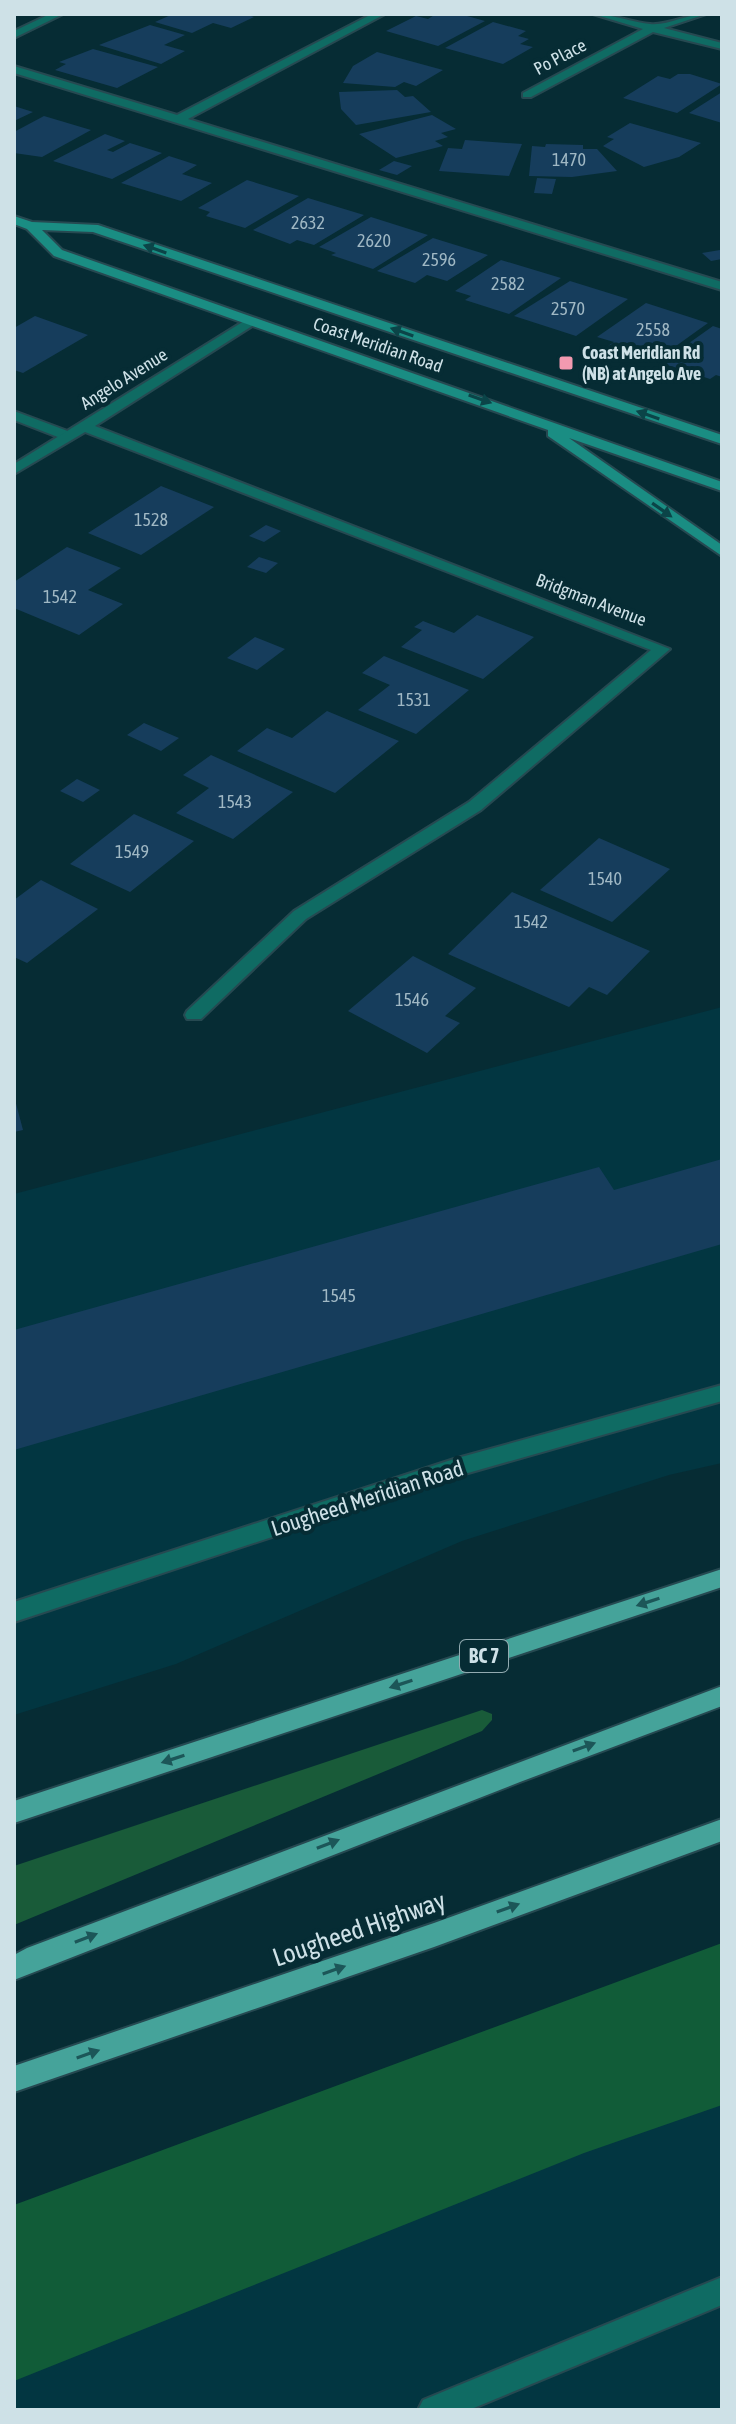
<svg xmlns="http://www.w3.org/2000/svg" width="736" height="2424" font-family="'Asap Condensed',sans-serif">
  <rect width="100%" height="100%" fill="#062c34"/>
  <g fill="#023641">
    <polygon points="722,1007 722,1463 669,1475 462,1541 176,1664 14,1715 14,1194"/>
    <polygon points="722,2026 722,2410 14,2410 14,2297"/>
  </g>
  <polygon fill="#195b39" points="482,1710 492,1714 492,1720 482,1731 14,1925 14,1866"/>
  <polygon fill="#115c38" points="722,1943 722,2105 584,2153 14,2381 14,2205"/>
  <g fill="#163d5c">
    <polygon points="173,14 245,14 254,17 231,28 213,23 192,33 155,22"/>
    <polygon points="436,14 460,14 485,21 438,46 386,31 416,16 428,19"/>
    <polygon points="493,22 526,31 518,36 529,39 520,44 533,47 503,64 445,48"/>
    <polygon points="150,25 185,35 164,45 185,51 161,64 99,45"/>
    <polygon points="93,49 158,67 117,88 55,70 66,64 59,62"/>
    <polygon points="377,52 443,70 416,86 404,82 395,87 343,83 353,66"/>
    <polygon points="678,74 690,74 722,84 677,113 623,98 658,76 670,79"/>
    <polygon points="397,90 405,97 413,96 431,112 356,125 341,109 339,92"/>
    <polygon points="722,92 722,123 689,113"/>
    <polygon points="14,106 33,112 14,121"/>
    <polygon points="432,115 456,129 441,133 448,137 435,141 443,146 396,158 359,134"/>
    <polygon points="44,116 91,130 42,157 14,153 14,132"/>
    <polygon points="630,123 701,143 679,157 644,167 603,146 614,139 607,137"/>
    <polygon points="105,134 125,141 107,150 113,152 130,143 162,153 112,179 53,161"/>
    <polygon points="465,140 522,144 509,176 439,171 448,148 462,149"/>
    <polygon points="546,144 583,145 583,149 597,149 617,171 572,177 529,176 532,146 545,147"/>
    <polygon points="169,156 197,165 182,174 212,183 181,201 121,183"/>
    <polygon points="394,161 412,166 397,175 379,170"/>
    <polygon points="537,178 556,179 552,194 534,193"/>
    <polygon points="247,180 299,196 245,228 206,216 210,212 198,208"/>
    <polygon points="308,198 364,215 314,245 297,240 290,244 253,230"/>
    <polygon points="371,217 428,235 373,269 331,255 336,253 319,247"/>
    <polygon points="433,238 488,255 447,281 427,275 415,283 377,271"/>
    <polygon points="720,250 722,259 711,261 702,253"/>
    <polygon points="501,260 561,278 509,314 465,300 471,296 455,291"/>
    <polygon points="570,281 628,299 576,336 514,316"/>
    <polygon points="646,303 708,323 655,361 608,346 614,342 597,337"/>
    <polygon points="35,316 88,335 23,373 14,370 14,328"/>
    <polygon points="713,326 722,329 722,377 716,375 710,379 661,363"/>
    <polygon points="161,486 214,507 141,555 88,533"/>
    <polygon points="266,525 281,531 264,542 249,536"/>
    <polygon points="67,547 121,568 88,590 123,604 79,635 14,608 14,582"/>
    <polygon points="259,557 278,563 266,573 247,567"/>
    <polygon points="477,615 534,637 483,679 401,647 422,630 414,627 423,621 454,633"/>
    <polygon points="255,637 285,649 257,670 227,658"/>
    <polygon points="384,656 469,690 416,734 358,710 390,685 362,673"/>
    <polygon points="327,711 399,741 335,793 237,751 267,728 292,738"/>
    <polygon points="144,723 179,738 161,751 127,735"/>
    <polygon points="211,755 293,792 233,839 176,813 209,788 183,775"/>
    <polygon points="77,779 100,790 83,802 60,791"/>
    <polygon points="134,814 194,841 130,892 70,864"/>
    <polygon points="599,838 670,869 612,922 540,890"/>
    <polygon points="41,880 98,909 27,963 14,957 14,900"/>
    <polygon points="512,892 650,951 607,995 589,987 569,1007 448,954"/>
    <polygon points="413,956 476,988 445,1016 460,1023 427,1053 348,1011"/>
    <polygon points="14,1096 23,1130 14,1132"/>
    <polygon points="722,1159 722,1244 14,1450 14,1330 599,1167 614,1190"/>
  </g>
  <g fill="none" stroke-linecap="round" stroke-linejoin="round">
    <g stroke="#264951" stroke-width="4">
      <g id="service">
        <polygon points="372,14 385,14 188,119 722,282 722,290 14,73 14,66 177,115"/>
        <polygon points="14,411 73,433 75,436 63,439 14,420"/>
        <polygon points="722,1385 722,1401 454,1477 14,1622 14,1602 454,1459"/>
        <polygon points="722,2277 722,2305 469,2410 418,2410 423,2400"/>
      </g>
    </g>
    <g stroke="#264951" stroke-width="4">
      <g id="minor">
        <path d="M 593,14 C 613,14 630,22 650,24 C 667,26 687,14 706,14 L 664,28 L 722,43 L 722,49 L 653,32 L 531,97 L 523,97 L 523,93 L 643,29 Z"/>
        <polygon points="249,318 260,321 95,426 670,649 481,810 306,919 201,1019 187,1019 185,1015 187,1011 294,911 469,802 651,650 85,432 14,474 14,464"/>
      </g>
    </g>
    <g stroke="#264951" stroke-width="4">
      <polygon id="tertiary" points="50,14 63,14 14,38 14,31"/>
    </g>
    <g stroke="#264951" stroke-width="4">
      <polygon id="secondary" points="14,216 32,222 98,225 722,435 722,444 93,232 42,230 62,250 722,482 722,491 569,438 722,545 722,556 548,436 548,430 54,256 27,229 14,224"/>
    </g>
    <g stroke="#264951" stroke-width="4">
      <g id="primary">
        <polygon points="722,1569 722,1587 14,1823 14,1801"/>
        <polygon points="722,1686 722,1706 520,1782 14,1980 14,1955 27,1948"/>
        <polygon points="722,1819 722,1841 434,1947 14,2092 14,2066 434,1923"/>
      </g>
    </g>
    <use href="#service" fill="#0f6b63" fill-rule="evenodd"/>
    <use href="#minor" fill="#0f6b63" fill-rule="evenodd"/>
    <use href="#tertiary" fill="#0f6b63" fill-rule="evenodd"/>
    <use href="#secondary" fill="#1a8d83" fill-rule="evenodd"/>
    <use href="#primary" fill="#45a39a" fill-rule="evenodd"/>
  </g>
  <defs><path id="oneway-solid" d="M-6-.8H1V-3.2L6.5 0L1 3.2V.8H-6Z" transform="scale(2)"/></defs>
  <g fill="#0b4448">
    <use href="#oneway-solid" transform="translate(155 249) rotate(-161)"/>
    <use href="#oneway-solid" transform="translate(402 332) rotate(-161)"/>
    <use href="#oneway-solid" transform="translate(480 399) rotate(19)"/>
    <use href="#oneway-solid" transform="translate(648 415) rotate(-161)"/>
    <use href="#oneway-solid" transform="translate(662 510) rotate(35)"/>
  </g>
  <g fill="#1c5658">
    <use href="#oneway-solid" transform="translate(648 1602) rotate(162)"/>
    <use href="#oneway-solid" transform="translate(401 1684) rotate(162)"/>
    <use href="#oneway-solid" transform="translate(584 1747) rotate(-20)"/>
    <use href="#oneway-solid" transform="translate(173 1759) rotate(162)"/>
    <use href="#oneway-solid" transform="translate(328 1844) rotate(-21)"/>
    <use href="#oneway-solid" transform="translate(508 1908) rotate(-20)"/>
    <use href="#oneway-solid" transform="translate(86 1938) rotate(-21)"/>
    <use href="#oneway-solid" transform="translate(334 1970) rotate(-19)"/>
    <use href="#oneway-solid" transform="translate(88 2054) rotate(-19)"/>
  </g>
  <rect fill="#f29ab0" stroke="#062c34" stroke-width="3" x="558" y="355" width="16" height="16" rx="4"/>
  <g text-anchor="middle" stroke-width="8" stroke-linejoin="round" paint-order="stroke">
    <g font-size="18" fill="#cee1e7" stroke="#062c34">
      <text transform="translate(560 57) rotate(-28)" y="6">Po Place</text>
      <text transform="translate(378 345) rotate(19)" y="6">Coast Meridian Road</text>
      <text transform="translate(124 379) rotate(-32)" y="6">Angelo Avenue</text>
      <text transform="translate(591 600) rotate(21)" y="6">Bridgman Avenue</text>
    </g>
    <g font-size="18" fill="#a0b8c4">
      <text x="569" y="166">1470</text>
      <text x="308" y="229">2632</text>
      <text x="374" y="247">2620</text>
      <text x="439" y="266">2596</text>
      <text x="508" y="290">2582</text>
      <text x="568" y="315">2570</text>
      <text x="653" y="336">2558</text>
      <text x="151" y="526">1528</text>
      <text x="60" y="603">1542</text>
      <text x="414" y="706">1531</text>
      <text x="235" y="808">1543</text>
      <text x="132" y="858">1549</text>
      <text x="605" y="885">1540</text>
      <text x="531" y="928">1542</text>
      <text x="412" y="1006">1546</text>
      <text x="339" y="1302">1545</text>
    </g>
    <g font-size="18" font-weight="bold" fill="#cee1e7" stroke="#062c34" text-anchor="start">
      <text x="582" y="359">Coast Meridian Rd<tspan x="582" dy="21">(NB) at Angelo Ave</tspan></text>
    </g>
    <rect fill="#062c34" stroke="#92abb1" stroke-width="2" x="460" y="1640" width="48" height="32" rx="6"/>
    <g font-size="20" font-weight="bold" fill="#cee1e7">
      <text x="484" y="1663">BC 7</text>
    </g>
    <g font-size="22" fill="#cee1e7" stroke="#062c34">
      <text transform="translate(367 1498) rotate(-18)" y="8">Lougheed Meridian Road</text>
    </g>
    <g font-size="26" fill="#cee1e7" stroke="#062c34">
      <text transform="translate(359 1929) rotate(-19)" y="9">Lougheed Highway</text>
    </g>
  </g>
  <rect width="736" height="2424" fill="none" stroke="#cee1e7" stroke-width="32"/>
</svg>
